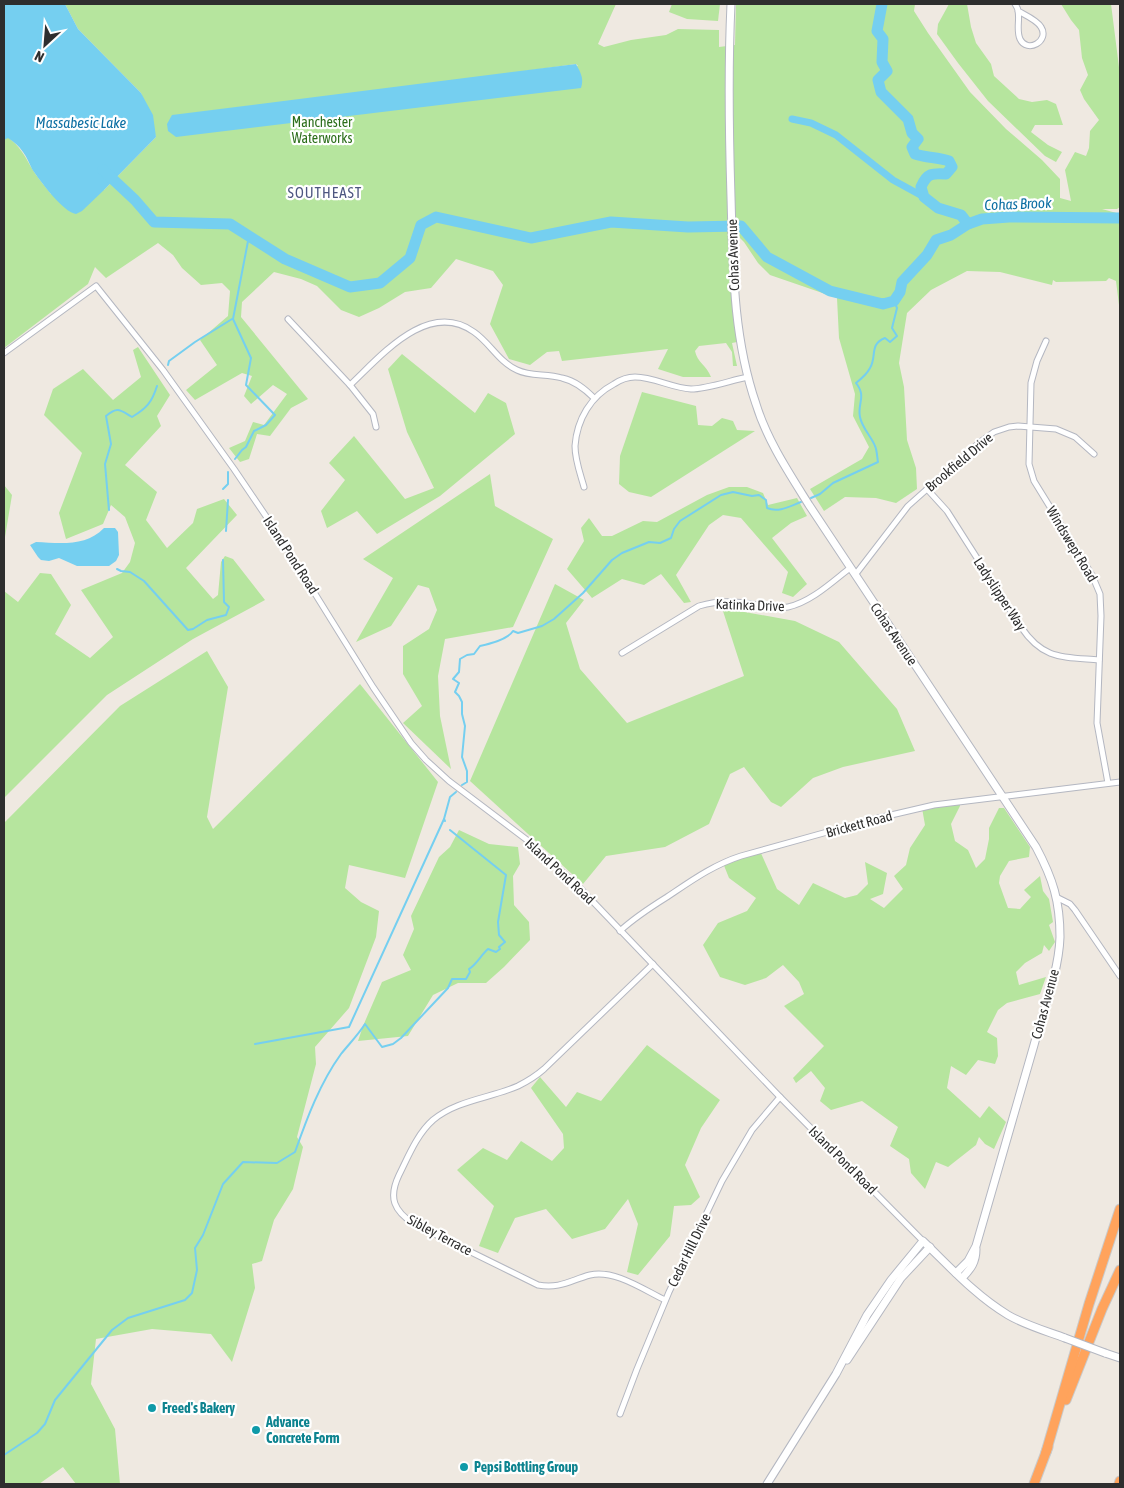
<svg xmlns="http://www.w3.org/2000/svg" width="1124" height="1488" font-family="'Asap Condensed',sans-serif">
  <rect width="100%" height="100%" fill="#efe9e1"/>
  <g fill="#b6e59e" fill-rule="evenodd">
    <path d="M 65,4 L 616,4 L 598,44 L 604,47 L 631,40 L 666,35 L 678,29 L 719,30 L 719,47 L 735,45 L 736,4 L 915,4 L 914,11 L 928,33 L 970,92 L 1006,129 L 1042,160 L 1060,179 L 1060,198 L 1071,201 L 1065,170 L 1075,152 L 1086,156 L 1089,148 L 1090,131 L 1099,120 L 1084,99 L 1080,90 L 1088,75 L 1082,58 L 1079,30 L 1071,20 L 1061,4 L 1111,4 L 1120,75 L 1120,207 L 1117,209 L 1102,209 L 1120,214 L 1120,313 L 1116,281 L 1109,278 L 1106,281 L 1056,282 L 1053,280 L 1052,285 L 1000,272 L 967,271 L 931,290 L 907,313 L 899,363 L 904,387 L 907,440 L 916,468 L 917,489 L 896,503 L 876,498 L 845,497 L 824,511 L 810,489 L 862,459 L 869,447 L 853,416 L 855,394 L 839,338 L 837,298 L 770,275 L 758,263 L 744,242 L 739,237 L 730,238 L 732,291 L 737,342 L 732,343 L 737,366 L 733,366 L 732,352 L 726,343 L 699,346 L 695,351 C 697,362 707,366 711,377 L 683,377 L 658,369 L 668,349 L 562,361 L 559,351 L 547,352 L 530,365 L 509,359 L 490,324 L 503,285 L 493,271 L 456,259 L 431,288 L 405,292 L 379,308 L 359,317 L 341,310 L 317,286 L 301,279 L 274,272 L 242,302 L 241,317 L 308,399 L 291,408 L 270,436 L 257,434 L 249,459 L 240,462 L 229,448 L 245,441 L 253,422 L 264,425 L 287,394 L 273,385 L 251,404 L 244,396 L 252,376 L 242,373 L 195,400 L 186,390 L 217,365 L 200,340 L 228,316 L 230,291 L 222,283 L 201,285 L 182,268 L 173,255 L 158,243 L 106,278 L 95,267 L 88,284 L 4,348 L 4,140 L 8,137 C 20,147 24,154 31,167 C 36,176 44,185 51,194 L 104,190 L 156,137 L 141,93 L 78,29 ZM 576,64 L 578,66 L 483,79 L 482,77 Z"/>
    <polygon points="672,4 720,4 718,21 687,19 669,12"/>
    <polygon points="949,4 967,4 971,27 976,43 991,64 994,76 1019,99 1032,102 1047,100 1056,104 1063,125 1035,125 1031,132 1048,145 1062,152 1056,162 1045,156 988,101 958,63 937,34 938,24"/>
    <polygon points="138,347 170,395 157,416 161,426 125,465 157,492 146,520 167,548 193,523 197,509 224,499 237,515 186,568 213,599 218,595 221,562 225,556 233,559 265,600 193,639 107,695 4,798 4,591 18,602 40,573 51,574 71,605 55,634 90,658 113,637 81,590 122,573 130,562 135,543 125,517 111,505 103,524 66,539 59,513 82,453 44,415 53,389 83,369 113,400 141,377 133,350"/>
    <polygon points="402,354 475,413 488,393 506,403 515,434 440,496 377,534 357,511 327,528 321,511 345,480 329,463 354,436 405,499 434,488 407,432 388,369"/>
    <polygon points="642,392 696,406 698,425 712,426 722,418 733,421 737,430 755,431 651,497 629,492 619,484 620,456"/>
    <polygon points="490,474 495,506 553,539 513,627 445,639 438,676 440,716 451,769 403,723 422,706 403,674 403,646 429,629 437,610 429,588 418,585 391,626 356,642 393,578 363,559"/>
    <polygon points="4,485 12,495 4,543"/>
    <polygon points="729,487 747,487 763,493 768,505 797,498 807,516 791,523 772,538 807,584 793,597 782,593 788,572 741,518 723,515 709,525 676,575 691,602 684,603 661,574 644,585 622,579 592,598 567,569 584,541 581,528 589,518 602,536 612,536 643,521 657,522 707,495"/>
    <polygon points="555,584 584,600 566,623 580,669 627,723 744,676 722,608 795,621 839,642 897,709 915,751 843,767 813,778 781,807 771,802 744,767 730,774 709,824 665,847 606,856 583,884 470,781"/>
    <polygon points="207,651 228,687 207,817 213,829 360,684 438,782 405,878 349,865 345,888 361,902 379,911 376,937 349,1008 315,1047 316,1064 297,1137 303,1147 293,1189 274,1220 262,1261 252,1264 255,1288 232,1362 211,1334 152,1329 96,1339 91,1384 115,1429 120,1484 76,1484 63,1467 39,1484 4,1484 4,823 120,706"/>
    <polygon points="960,801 960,806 951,824 955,841 968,850 976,868 985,859 989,839 989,828 999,808 1004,808 1030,847 1029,857 1009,861 1000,876 999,883 1008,908 1020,909 1031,897 1024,890 1040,876 1043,891 1049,899 1053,922 1049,925 1055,942 1049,951 1044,945 1042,953 1025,963 1016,972 1019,985 1046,977 1040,994 1007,1003 998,1010 987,1032 997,1038 998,1056 995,1064 978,1060 966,1075 951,1066 947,1088 980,1118 989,1106 1006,1122 994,1149 985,1144 979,1137 976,1145 948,1167 936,1162 925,1189 911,1173 909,1159 890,1146 898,1127 862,1101 831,1110 820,1101 825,1088 811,1071 796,1083 793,1078 824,1046 784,1006 804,994 799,982 783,965 766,978 745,985 720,977 703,945 718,923 747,911 756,898 729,878 723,863 760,851 777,889 799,905 813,883 845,898 857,895 868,884 865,862 887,873 883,894 870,899 884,908 903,889 894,876 906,865 910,848 925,825 922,808"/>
    <polygon points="459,830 489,844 518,847 520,864 513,876 514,905 529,922 530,940 504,967 486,983 458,983 433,995 408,1036 358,1041 363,1026 382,982 411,970 403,955 414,929 411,916 439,857 450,847"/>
    <polygon points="647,1045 720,1100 701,1128 685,1165 700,1197 691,1205 674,1206 670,1236 638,1275 627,1272 638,1224 628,1199 605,1229 572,1239 546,1209 515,1218 498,1253 479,1246 494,1206 457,1170 483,1148 507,1160 521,1141 552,1161 564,1148 563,1134 531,1088 540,1077 566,1107 577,1092 601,1101"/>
  </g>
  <g fill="#75cff0">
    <path d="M 4,4 L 65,4 L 78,29 L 141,93 L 153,115 L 156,137 L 104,190 L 82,211 L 76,214 C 63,212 40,181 32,169 C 29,163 27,157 23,152 C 19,146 14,142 8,138 L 4,140 Z"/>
    <path d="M 576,64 C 581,73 584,79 581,88 L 176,137 L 168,131 L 167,124 L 172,115 Z"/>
    <path d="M 104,528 L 115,528 L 118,532 L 119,555 L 116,561 L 109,566 L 77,566 L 59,558 L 49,561 L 41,560 L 38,557 L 30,545 L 36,542 C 60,543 86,547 104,528 Z"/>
  </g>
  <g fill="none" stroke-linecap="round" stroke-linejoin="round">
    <g stroke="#75cff0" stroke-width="2">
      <polyline points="168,365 169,361 195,342 232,319"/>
      <polyline points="235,459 242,450 246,447 254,431 266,425 275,415 246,385 251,358 233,319 249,236"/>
      <polyline points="223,489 228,484 228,472"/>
      <path d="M 811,498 L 820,494 L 833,483 L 878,462 C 877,457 877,450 875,446 C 871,436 862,428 860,417 C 857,403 867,397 856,383 C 861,379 867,374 870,368 C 877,357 869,344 885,338 L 890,342 L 897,336 L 892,328 L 897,308 L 894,301"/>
      <path d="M 109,510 L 105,464 L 111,444 L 106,416 C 118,406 120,410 132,417 C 147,408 152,402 157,386"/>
      <polyline points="226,531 228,500"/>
      <polyline points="117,569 121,571 130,572 144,581 188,630 193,629 207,620 226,615 229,607 224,602 223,560"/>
      <path d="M 462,785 L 467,782 L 467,771 L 462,757 L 465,726 L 462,714 L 462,702 L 459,696 L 455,692 L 459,683 L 453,679 L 459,672 L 460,659 L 467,655 L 474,654 L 480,646 C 489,644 508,639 513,631 L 518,633 L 542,626 L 554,619 L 583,593 L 612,560 L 622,553 L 649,542 L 660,543 L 671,538 L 674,529 L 680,521 L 721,495 L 733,492 L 752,496 L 759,495 L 766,500 L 767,508 C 779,513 790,506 801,502"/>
      <polyline points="445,821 444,819 450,797 456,792"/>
      <polyline points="255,1044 349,1027 444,819"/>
      <path d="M 4,1455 L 37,1433 L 45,1424 L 55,1400 L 112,1330 L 128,1318 L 185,1300 L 192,1293 L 197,1270 L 195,1248 L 203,1235 L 223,1184 L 243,1162 L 277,1163 L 295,1152 C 307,1118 320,1083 341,1054 C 349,1044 358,1035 365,1024 L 382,1047 L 393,1044 L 401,1038 L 448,988 L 452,979 L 466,979 L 470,972 L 469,969 C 477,964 481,955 488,949 L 496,952 L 500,949 L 499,947 L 505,942 L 499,935 L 498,922 L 506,875 L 450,830"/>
    </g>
    <polyline stroke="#75cff0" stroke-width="7" points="792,119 811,123 836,135 893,180 924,197"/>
    <g stroke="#75cff0" stroke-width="11">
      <path d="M 882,4 L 877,31 L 883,39 L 882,62 L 887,71 L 878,80 L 881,92 L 908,119 L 912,133 L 918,139 L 912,147 L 915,154 C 927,158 937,157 949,161 L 952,167 L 946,174 C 932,173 927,173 921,187 L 924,197 L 938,208 L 961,215 L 968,224"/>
      <polyline points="103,170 135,200 154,222 230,224 285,259 350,287 380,283 410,258 421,225 436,217 531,238 611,222 688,227 741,226 767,257 830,291 883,304 894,301 900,292 902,282 927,255 936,240 951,235 968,224 982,219 1009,217 1120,218"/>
    </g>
    <g stroke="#b4b7c1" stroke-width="7">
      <g id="street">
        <path d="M 1015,4 C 1016,6 1018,8 1018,11 C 1020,20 1016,30 1020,39 C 1027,54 1050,41 1041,27 C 1037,20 1025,15 1018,11"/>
        <polyline points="288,319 350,385 373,414 376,427"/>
        <polyline points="1046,341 1037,361 1031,383 1029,464 1034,481 1092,575 1100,594 1101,616 1097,723 1108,783"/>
        <polyline points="4,353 96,286 163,370 234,469 276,531 373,687 411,743 426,760 449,781 527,840 578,886 780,1097 923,1241"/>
        <path d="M 350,385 C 381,356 428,299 474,332 C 490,343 499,362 517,370 C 531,377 547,373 562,378 C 575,381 584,388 594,398"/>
        <path d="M 584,487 C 580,473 575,460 575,446 C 577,419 591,396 614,384 C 620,380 628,377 635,377 C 654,377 672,388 691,389 C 707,389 732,380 748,377"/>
        <path d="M 927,489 L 947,511 L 1021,627 C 1043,660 1063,657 1099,660"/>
        <polyline points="855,575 908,506 980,442 994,432 1009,427 1018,426 1056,429 1075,437 1094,454"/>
        <path d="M 622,653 L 699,606 C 720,600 735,601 757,605 C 767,607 778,609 788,607 C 811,602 832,582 850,568"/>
        <polyline points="1056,897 1070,904 1075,910 1120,976"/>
        <path d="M 620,931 C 634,918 651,907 667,897 C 691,881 713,865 741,856 L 874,819 L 934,805 L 1120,782"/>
        <path d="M 653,964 L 544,1069 C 536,1076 528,1081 518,1086 C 491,1098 457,1100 433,1120 C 417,1134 408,1157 399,1175 C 388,1198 394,1211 414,1224 L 538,1285 C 560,1289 571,1280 590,1275 C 614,1269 644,1290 665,1300"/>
        <polyline points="620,1414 637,1369 669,1292 722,1181 752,1130 780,1097"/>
      </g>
    </g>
    <g stroke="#b4b7c1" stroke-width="9">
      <g id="secondary">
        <path d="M 731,4 C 728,68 729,133 731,197 C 733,268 733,337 756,404 C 767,440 789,473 809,505 L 1036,847 C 1053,879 1060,901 1060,937 C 1059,971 1043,1012 1034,1045 C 1015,1112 995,1179 976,1246 L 968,1261 L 956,1273"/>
        <path d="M 962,1278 C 971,1269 976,1262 976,1249"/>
        <polyline points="1105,1353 1120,1358"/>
        <polyline points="847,1360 901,1278 930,1247"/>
        <path d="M 767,1484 L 836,1374 L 867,1315 L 891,1280 L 923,1241 C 950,1267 976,1296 1008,1315 C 1025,1325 1046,1331 1065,1338"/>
      </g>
    </g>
    <g stroke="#c9c9c9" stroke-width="11">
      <g id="highway">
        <polyline points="1066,1400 1102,1309 1120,1270"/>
        <polyline points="1046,1452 1089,1304 1120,1209"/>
        <polyline points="1034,1484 1048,1447"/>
        <polyline points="1119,1484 1120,1481"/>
      </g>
    </g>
    <use href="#street" stroke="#fff" stroke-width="5"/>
    <use href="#secondary" stroke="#fff" stroke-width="7"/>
    <use href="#highway" stroke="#ffa35c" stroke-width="9"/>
    <g stroke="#b4b7c1" stroke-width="9" stroke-linecap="butt">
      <polyline id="secondary-bridge" points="1065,1338 1105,1353"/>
    </g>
    <use href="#secondary-bridge" stroke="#fff" stroke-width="7"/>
  </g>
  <g fill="#0f9aa8" stroke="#fff" stroke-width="2">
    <circle cx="152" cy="1408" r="5"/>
    <circle cx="256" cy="1430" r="5"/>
    <circle cx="464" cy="1467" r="5"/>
  </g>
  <g text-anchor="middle" stroke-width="4.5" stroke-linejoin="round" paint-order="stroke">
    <g font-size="14" fill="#2c6e1b" stroke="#fff">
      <text x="322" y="127">Manchester<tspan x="322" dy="16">Waterworks</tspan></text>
    </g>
    <g font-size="14" fill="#2e2e2e" stroke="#fff">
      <text transform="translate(733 255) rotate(-92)" y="5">Cohas Avenue</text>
      <text transform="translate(959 462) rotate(-40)" y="5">Brookfield Drive</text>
      <text transform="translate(1072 544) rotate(59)" y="5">Windswept Road</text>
      <text transform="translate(291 555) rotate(57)" y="5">Island Pond Road</text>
      <text transform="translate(1000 594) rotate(57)" y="5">Ladyslipper Way</text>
      <text transform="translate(750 605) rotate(2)" y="5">Katinka Drive</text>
      <text transform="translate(894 634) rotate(56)" y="5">Cohas Avenue</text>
      <text transform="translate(859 824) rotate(-15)" y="5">Brickett Road</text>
      <text transform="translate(560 871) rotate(43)" y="5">Island Pond Road</text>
      <text transform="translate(1045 1004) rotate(-75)" y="5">Cohas Avenue</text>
      <text transform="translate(843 1160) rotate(45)" y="5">Island Pond Road</text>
      <text transform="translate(440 1235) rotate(28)" y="5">Sibley Terrace</text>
      <text transform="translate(689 1250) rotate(-64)" y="5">Cedar Hill Drive</text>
    </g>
    <g font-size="14" font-weight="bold" fill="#0d838f" stroke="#fff" text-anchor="start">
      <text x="162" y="1413">Freed's Bakery</text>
      <text x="266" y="1427">Advance<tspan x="266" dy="16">Concrete Form</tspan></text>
      <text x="474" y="1472">Pepsi Bottling Group</text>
    </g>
    <g font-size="15" font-style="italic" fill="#0d6fa3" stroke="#fff">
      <text x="81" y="128">Massabesic Lake</text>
      <text transform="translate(1018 204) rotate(-2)" y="5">Cohas Brook</text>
    </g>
    <g font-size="15" letter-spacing="1" fill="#4d5680" stroke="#fff">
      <text x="325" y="198">SOUTHEAST</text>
    </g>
  </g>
  <rect width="1124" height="1488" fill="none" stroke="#2e2e2e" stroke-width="10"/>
  <g transform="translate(45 45) rotate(206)" stroke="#ffffff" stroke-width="4" paint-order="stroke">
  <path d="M0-4L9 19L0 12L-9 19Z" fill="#2e2e2e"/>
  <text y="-8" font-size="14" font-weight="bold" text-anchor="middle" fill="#2e2e2e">N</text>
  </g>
</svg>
